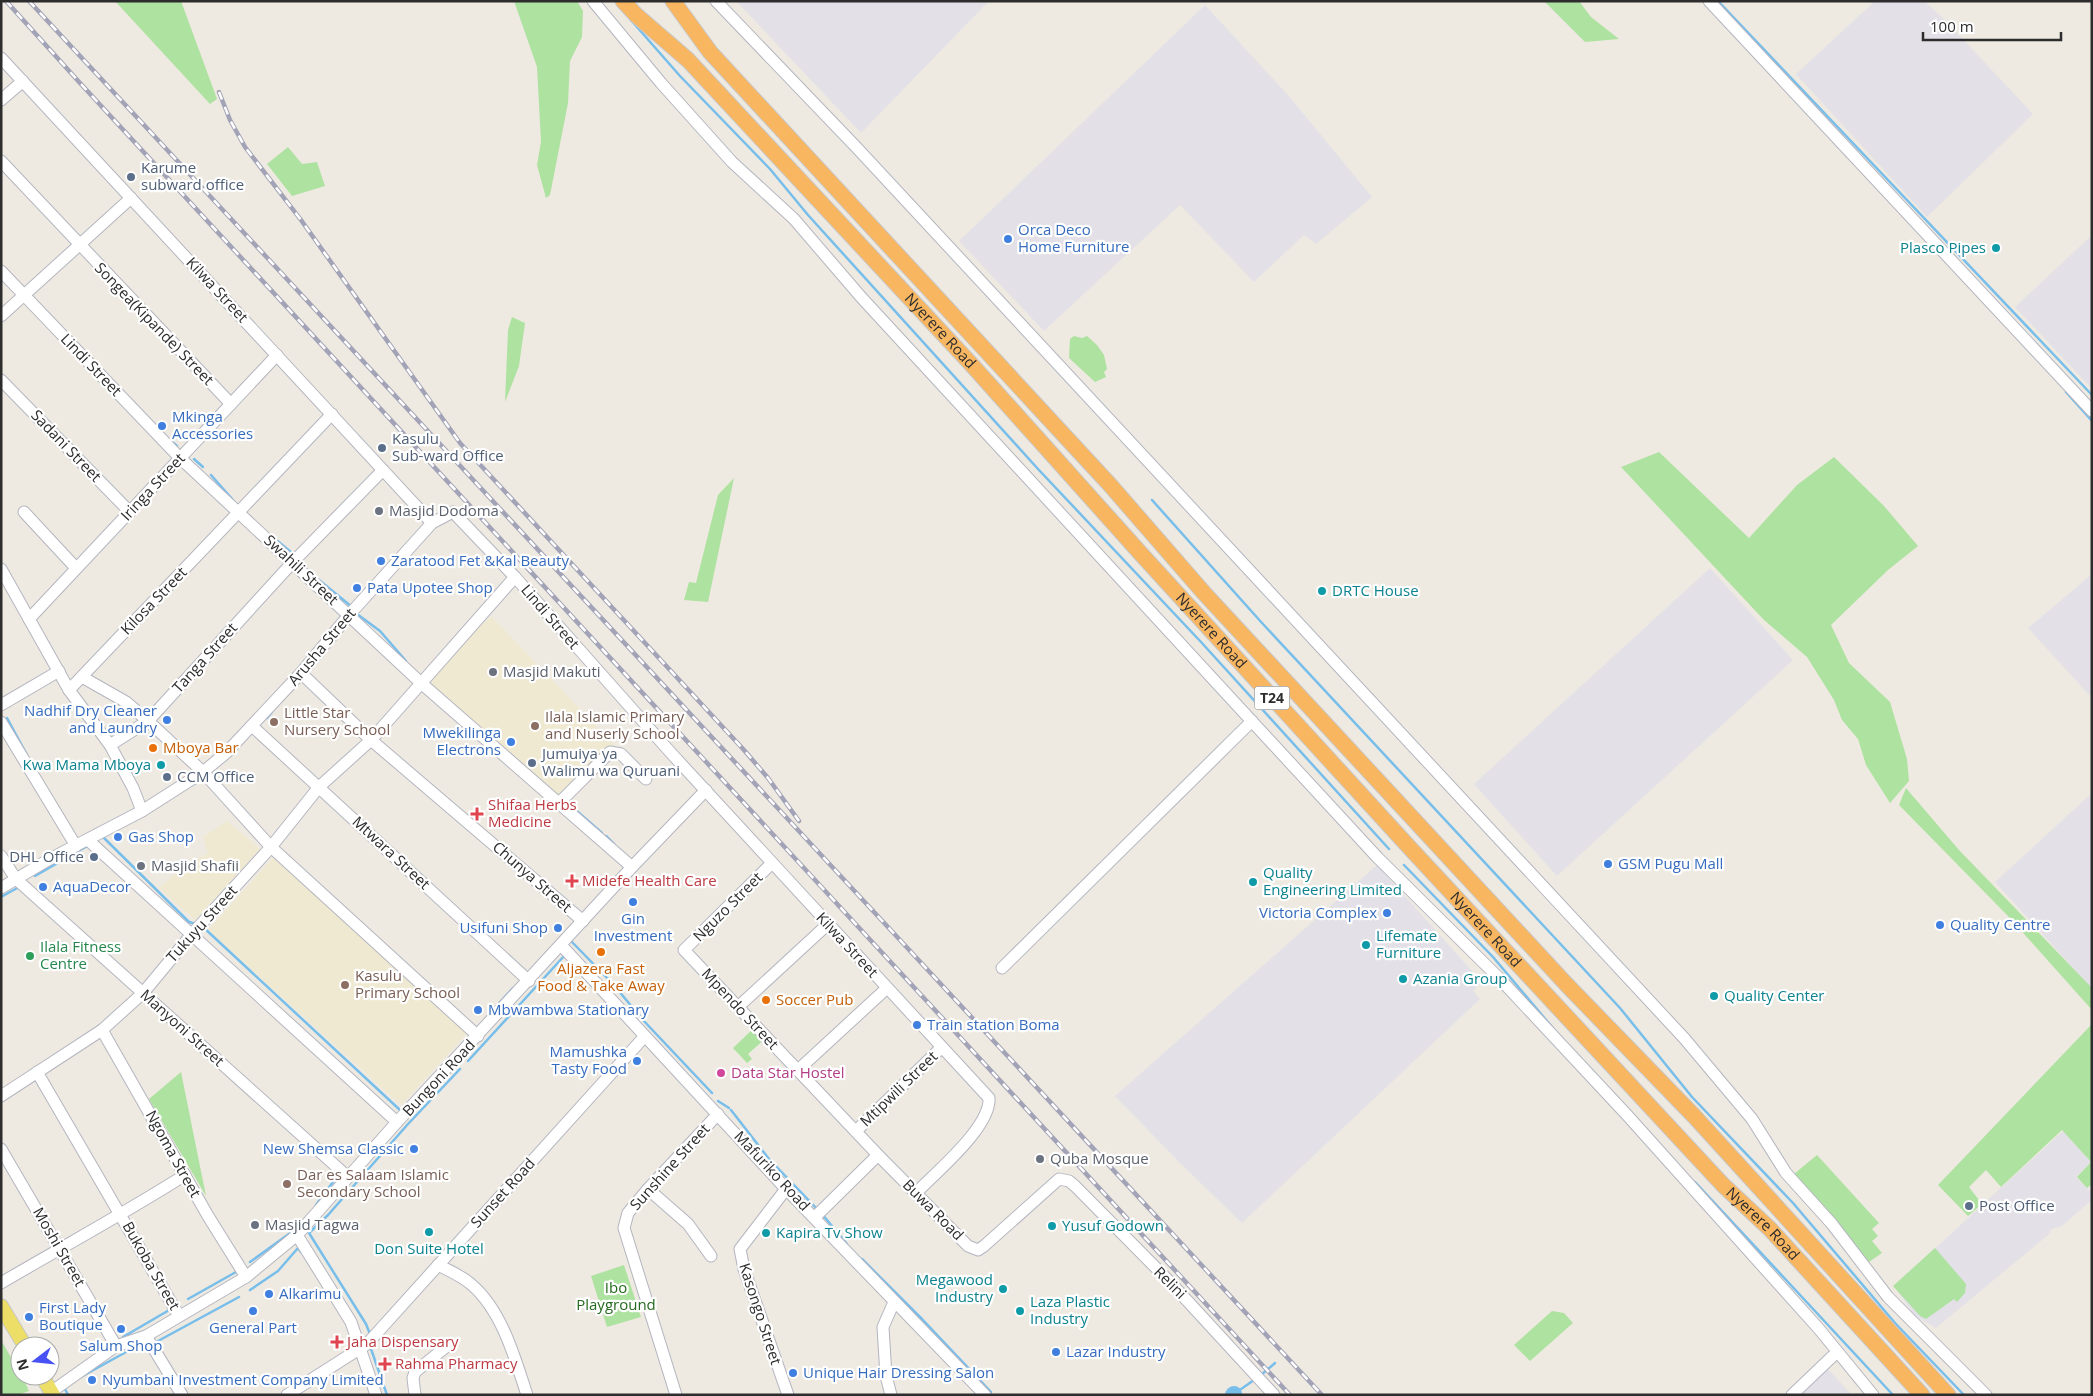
<svg xmlns="http://www.w3.org/2000/svg" width="2093" height="1396" font-family="'Open Sans',sans-serif">
  <rect width="100%" height="100%" fill="#eeeae1"/>
  <g fill="#e3e1e7">
    <polygon points="736,1 989,1 861,133"/>
    <polygon points="1875,1 1924,1 1944,19 2033,114 1927,217 1796,74"/>
    <polygon points="1205,5 1288,95 1372,197 1316,244 1304,235 1254,282 1180,205 1044,331 959,241"/>
    <polygon points="2092,235 2092,389 2015,307"/>
    <polygon points="1710,568 1793,660 1557,876 1474,784"/>
    <polygon points="2092,574 2092,698 2028,628"/>
    <polygon points="2092,793 2092,989 1995,882"/>
    <polygon points="1377,865 1482,982 1473,991 1480,999 1242,1223 1180,1163 1115,1096"/>
    <polygon points="2063,1131 2091,1162 2076,1177 2092,1193 2092,1200 2062,1226 2052,1229 2048,1235 1936,1328 1915,1316 1894,1286"/>
    <polygon points="1826,1367 1852,1395 1797,1395"/>
  </g>
  <g fill="#efe9d1">
    <polygon points="491,616 616,747 556,799 424,679"/>
    <polygon points="227,821 260,849 195,920 159,888 175,874 208,853 203,837"/>
    <polygon points="274,857 471,1029 401,1105 208,930"/>
  </g>
  <g fill="#aee2a0">
    <polygon points="115,1 181,1 217,99 210,104"/>
    <polygon points="514,1 577,1 583,11 582,37 570,61 568,103 550,195 546,198 537,165 541,142 537,67"/>
    <polygon points="1544,1 1579,1 1591,17 1619,39 1585,42"/>
    <polygon points="288,147 302,164 317,162 325,186 292,196 267,164"/>
    <polygon points="512,317 525,323 519,366 505,402 508,330"/>
    <polygon points="1074,336 1082,338 1087,336 1097,345 1104,355 1107,369 1104,372 1106,377 1095,382 1069,358 1070,339"/>
    <polygon points="1659,452 1749,538 1797,485 1834,457 1884,506 1918,546 1888,570 1831,625 1849,663 1890,702 1907,759 1909,781 1890,803 1866,765 1858,739 1842,720 1834,700 1807,657 1764,620 1621,467"/>
    <polygon points="734,478 708,602 684,600 689,582 696,583 718,495"/>
    <polygon points="1906,788 1959,850 2092,988 2092,1010 2008,916 1899,805"/>
    <polygon points="2092,1024 2092,1184 2087,1188 2077,1177 2091,1162 2062,1130 2001,1187 1986,1170 1969,1187 1982,1204 1968,1216 1938,1185"/>
    <polygon points="756,1026 766,1038 748,1054 752,1059 747,1063 733,1048"/>
    <polygon points="181,1072 206,1196 149,1099"/>
    <polygon points="1817,1155 1879,1223 1872,1229 1878,1236 1872,1241 1882,1253 1869,1262 1794,1174"/>
    <polygon points="1935,1248 1966,1284 1965,1293 1957,1302 1954,1299 1926,1319 1920,1316 1893,1286"/>
    <polygon points="624,1265 641,1317 607,1327 591,1276"/>
    <polygon points="1552,1311 1564,1313 1573,1323 1530,1361 1514,1345"/>
    <polygon points="1,1340 20,1373 20,1376 22,1376 29,1391 18,1395 1,1395"/>
  </g>
  <g fill="none" stroke-linecap="round" stroke-linejoin="round">
    <g stroke="#78beeb" stroke-width="2.5">
      <polyline points="1718,1 2092,395"/>
      <polyline points="630,19 680,76 770,169 808,215 1038,469 1201,642 1389,849"/>
      <polyline points="2066,392 2092,421"/>
      <polyline points="170,440 177,446"/>
      <polyline points="194,459 203,467"/>
      <polyline points="211,475 233,500"/>
      <polyline points="1152,500 1262,623 1620,1008 1692,1097 1793,1203 1895,1323 1964,1395"/>
      <polyline points="274,538 292,553 289,555"/>
      <polyline points="319,580 352,607"/>
      <polyline points="357,614 380,631 406,661"/>
      <polyline points="7,718 27,755"/>
      <polyline points="267,718 272,712"/>
      <polyline points="192,785 202,780"/>
      <polyline points="571,806 602,833"/>
      <polyline points="606,836 614,844"/>
      <polyline points="103,837 189,922 196,924"/>
      <polyline points="1404,865 1493,957 1552,1027"/>
      <polyline points="35,876 89,845"/>
      <polyline points="1,897 19,887"/>
      <polyline points="203,927 400,1110"/>
      <polyline points="570,940 613,984 642,1019 712,1093"/>
      <polyline points="491,1012 513,988"/>
      <polyline points="468,1061 565,955"/>
      <polyline points="718,1101 729,1108"/>
      <polyline points="731,1110 769,1159 818,1210"/>
      <polyline points="1695,1182 1893,1395"/>
      <polyline points="316,1205 336,1178"/>
      <polyline points="822,1214 847,1244"/>
      <polyline points="862,1259 922,1319 991,1392"/>
      <polyline points="250,1262 293,1231"/>
      <polyline points="250,1290 278,1271 298,1248 301,1252"/>
      <polyline points="188,1299 236,1272"/>
      <polyline points="370,1334 366,1324 309,1233 328,1215 408,1124 460,1069"/>
      <polyline points="123,1337 171,1309"/>
      <polyline points="158,1341 239,1297"/>
      <polyline points="370,1346 387,1395"/>
      <polyline points="1261,1375 1275,1363"/>
      <polyline points="79,1378 146,1341"/>
      <polyline points="64,1387 68,1395"/>
      <polyline points="1234,1394 1254,1380"/>
    </g>
    <polyline stroke="#78beeb" stroke-width="16" points="1233,1395 1234,1394"/>
    <g stroke="#b4b5c0" stroke-width="13">
      <g id="minor">
        <polyline points="593,1 661,83 732,162 794,219 861,297 1377,857 1500,979 1627,1115 1819,1329 1873,1395"/>
        <polyline points="716,1 857,148 1684,1038 1752,1119 1786,1173 1832,1224 1888,1297 1986,1395"/>
        <polyline points="1709,1 2092,411"/>
        <polyline points="1,58 432,523"/>
        <polyline points="1,100 23,81"/>
        <polyline points="1,161 231,404"/>
        <polyline points="1,271 180,458 421,683 632,867"/>
        <polyline points="1,316 131,198"/>
        <polyline points="1,380 130,512"/>
        <polyline points="24,512 76,568"/>
        <polyline points="1,569 69,690 110,745 133,788 142,811"/>
        <polyline points="29,619 277,355"/>
        <polyline points="301,673 371,740 583,921"/>
        <polyline points="82,677 126,702 148,721 203,772 271,847 478,1036"/>
        <polyline points="69,690 332,414"/>
        <polyline points="1,705 59,671"/>
        <polyline points="1,722 76,846"/>
        <polyline points="252,726 529,981"/>
        <polyline points="110,745 148,721 292,563 383,470"/>
        <polyline points="558,804 610,752 621,754 646,779"/>
        <polyline points="88,840 397,1122"/>
        <polyline points="1,856 16,879 348,1177"/>
        <polyline points="772,863 684,950 878,1155 968,1246 978,1250 984,1246 1059,1179 1069,1181 1075,1186 1170,1282 1274,1395"/>
        <path d="M 1,888 L 48,860 L 142,811 L 203,772 L 226,753 L 301,673 L 349,615 L 432,523 L 453,512 L 515,577 L 671,753 L 989,1098 C 991,1127 936,1172 916,1193"/>
        <polyline points="561,945 786,1189 985,1395"/>
        <polyline points="1002,968 1252,721"/>
        <polyline points="738,1007 828,924"/>
        <polyline points="102,1030 208,1216 246,1277"/>
        <polyline points="798,1070 887,988"/>
        <polyline points="37,1072 179,1316"/>
        <polyline points="1,1096 102,1030 143,993 192,934 271,847 319,787 371,740 515,577"/>
        <polyline points="856,1131 942,1047"/>
        <polyline points="1,1149 116,1346"/>
        <polyline points="648,1189 688,1224 711,1256"/>
        <polyline points="786,1189 740,1249 744,1269 788,1395"/>
        <polyline points="815,1217 878,1155"/>
        <polyline points="297,1235 351,1322 376,1395"/>
        <path d="M 438,1265 C 450,1271 462,1276 472,1285 C 502,1311 515,1358 527,1395"/>
        <path d="M 1,1283 C 62,1247 125,1213 185,1175"/>
        <polyline points="146,1336 182,1395"/>
        <polyline points="51,1392 116,1346 146,1336 246,1277 297,1235 397,1122 632,867 706,790"/>
        <polyline points="287,1395 367,1344 645,1036"/>
        <polyline points="415,1395 413,1378 415,1372 447,1346"/>
        <polyline points="676,1395 624,1228 628,1213 648,1189 718,1114"/>
        <polyline points="891,1395 886,1376 883,1327 894,1302"/>
        <polyline points="1792,1395 1837,1352"/>
      </g>
    </g>
    <g stroke="#c8c8c8" stroke-width="16">
      <g id="major">
        <polyline points="1,1306 25,1346"/>
        <polyline points="42,1376 53,1395"/>
      </g>
    </g>
    <g stroke="#c8c8c8" stroke-width="17">
      <g id="highway">
        <path id="s1" d="M 623,1 L 636,15 L 688,60 L 971,364 L 1142,555 L 1409,847 L 1723,1185 L 1770,1229 L 1922,1395"/>
        <polyline points="673,1 710,52 1111,486 1204,593 1567,985 1694,1116 1948,1395"/>
      </g>
    </g>
    <use href="#minor" stroke="#fff" stroke-width="11"/>
    <use href="#major" stroke="#edde67" stroke-width="14"/>
    <use href="#highway" stroke="#f9b661" stroke-width="15"/>
    <g stroke="#a3a3b7" stroke-width="4.5">
      <g id="rail">
        <polyline points="6,1 80,83 1290,1395"/>
        <polyline points="29,1 1322,1395"/>
        <polyline points="219,92 230,120 245,147 301,220 460,443 744,750 768,778 799,821"/>
      </g>
    </g>
    <use href="#rail" stroke="#fff" stroke-width="2.5" stroke-dasharray="8" stroke-linecap="butt"/>
  </g>
  <g fill="#5c6f8a" stroke="#fff" stroke-width="2">
    <circle cx="131" cy="177" r="5"/>
    <circle cx="382" cy="448" r="5"/>
    <circle cx="532" cy="763" r="5"/>
    <circle cx="167" cy="777" r="5"/>
    <circle cx="94" cy="857" r="5"/>
    <circle cx="1969" cy="1206" r="5"/>
  </g>
  <g fill="#3f7fe0" stroke="#fff" stroke-width="2">
    <circle cx="1008" cy="239" r="5"/>
    <circle cx="162" cy="426" r="5"/>
    <circle cx="381" cy="561" r="5"/>
    <circle cx="357" cy="588" r="5"/>
    <circle cx="167" cy="720" r="5"/>
    <circle cx="511" cy="742" r="5"/>
    <circle cx="118" cy="837" r="5"/>
    <circle cx="1608" cy="864" r="5"/>
    <circle cx="43" cy="887" r="5"/>
    <circle cx="633" cy="902" r="5"/>
    <circle cx="1387" cy="913" r="5"/>
    <circle cx="1940" cy="925" r="5"/>
    <circle cx="558" cy="928" r="5"/>
    <circle cx="478" cy="1010" r="5"/>
    <circle cx="917" cy="1025" r="5"/>
    <circle cx="637" cy="1061" r="5"/>
    <circle cx="414" cy="1149" r="5"/>
    <circle cx="269" cy="1294" r="5"/>
    <circle cx="253" cy="1311" r="5"/>
    <circle cx="29" cy="1317" r="5"/>
    <circle cx="121" cy="1329" r="5"/>
    <circle cx="1056" cy="1352" r="5"/>
    <circle cx="793" cy="1373" r="5"/>
    <circle cx="92" cy="1380" r="5"/>
  </g>
  <g fill="#0f9aa8" stroke="#fff" stroke-width="2">
    <circle cx="1996" cy="248" r="5"/>
    <circle cx="1322" cy="591" r="5"/>
    <circle cx="161" cy="765" r="5"/>
    <circle cx="1253" cy="882" r="5"/>
    <circle cx="1366" cy="945" r="5"/>
    <circle cx="1403" cy="979" r="5"/>
    <circle cx="1714" cy="996" r="5"/>
    <circle cx="1052" cy="1226" r="5"/>
    <circle cx="429" cy="1232" r="5"/>
    <circle cx="766" cy="1233" r="5"/>
    <circle cx="1003" cy="1289" r="5"/>
    <circle cx="1020" cy="1311" r="5"/>
  </g>
  <g fill="#6b7280" stroke="#fff" stroke-width="2">
    <circle cx="379" cy="511" r="5"/>
    <circle cx="493" cy="672" r="5"/>
    <circle cx="141" cy="866" r="5"/>
    <circle cx="1040" cy="1159" r="5"/>
    <circle cx="255" cy="1225" r="5"/>
  </g>
  <g fill="#8d6e63" stroke="#fff" stroke-width="2">
    <circle cx="274" cy="722" r="5"/>
    <circle cx="535" cy="726" r="5"/>
    <circle cx="345" cy="985" r="5"/>
    <circle cx="287" cy="1184" r="5"/>
  </g>
  <g fill="#e8710a" stroke="#fff" stroke-width="2">
    <circle cx="153" cy="748" r="5"/>
    <circle cx="601" cy="952" r="5"/>
    <circle cx="766" cy="1000" r="5"/>
  </g>
  <g fill="#e0444e" stroke="#fff" stroke-width="2">
    <path d="M474.5 806.5h5v5h5v5h-5v5h-5v-5h-5v-5h5z"/>
    <path d="M569.5 873.5h5v5h5v5h-5v5h-5v-5h-5v-5h5z"/>
    <path d="M334.5 1334.5h5v5h5v5h-5v5h-5v-5h-5v-5h5z"/>
    <path d="M382.5 1356.5h5v5h5v5h-5v5h-5v-5h-5v-5h5z"/>
  </g>
  <circle fill="#2e9e5b" stroke="#fff" stroke-width="2" cx="30" cy="956" r="5"/>
  <circle fill="#d1479c" stroke="#fff" stroke-width="2" cx="721" cy="1073" r="5"/>
  <g text-anchor="middle" stroke-width="4.5" stroke-linejoin="round" paint-order="stroke">
    <rect fill="#fff" stroke="#6c6c6c" stroke-width="1" x="1254.5" y="686.5" width="35" height="23" rx="4"/>
    <g font-size="14" font-weight="bold" fill="#2d2d2d">
      <text x="1272" y="703">T24</text>
    </g>
    <g font-size="15" fill="#4e5e75" stroke="#fff" text-anchor="start">
      <text x="141" y="173">Karume<tspan x="141" dy="17">subward office</tspan></text>
      <text x="392" y="444">Kasulu<tspan x="392" dy="17">Sub-ward Office</tspan></text>
      <text x="542" y="759">Jumuiya ya<tspan x="542" dy="17">Walimu wa Quruani</tspan></text>
      <text x="177" y="782">CCM Office</text>
      <text x="84" y="862" text-anchor="end">DHL Office</text>
      <text x="1979" y="1211">Post Office</text>
    </g>
    <g font-size="15" fill="#366cbe" stroke="#fff" text-anchor="start">
      <text x="1018" y="235">Orca Deco<tspan x="1018" dy="17">Home Furniture</tspan></text>
      <text x="172" y="422">Mkinga<tspan x="172" dy="17">Accessories</tspan></text>
      <text x="391" y="566">Zaratood Fet &amp;Kal Beauty</text>
      <text x="367" y="593">Pata Upotee Shop</text>
      <text x="157" y="716" text-anchor="end">Nadhif Dry Cleaner<tspan x="157" dy="17">and Laundry</tspan></text>
      <text x="501" y="738" text-anchor="end">Mwekilinga<tspan x="501" dy="17">Electrons</tspan></text>
      <text x="128" y="842">Gas Shop</text>
      <text x="1618" y="869">GSM Pugu Mall</text>
      <text x="53" y="892">AquaDecor</text>
      <text x="1377" y="918" text-anchor="end">Victoria Complex</text>
      <text x="633" y="924" text-anchor="middle">Gin<tspan x="633" dy="17">Investment</tspan></text>
      <text x="1950" y="930">Quality Centre</text>
      <text x="548" y="933" text-anchor="end">Usifuni Shop</text>
      <text x="488" y="1015">Mbwambwa Stationary</text>
      <text x="927" y="1030">Train station Boma</text>
      <text x="627" y="1057" text-anchor="end">Mamushka<tspan x="627" dy="17">Tasty Food</tspan></text>
      <text x="404" y="1154" text-anchor="end">New Shemsa Classic</text>
      <text x="279" y="1299">Alkarimu</text>
      <text x="39" y="1313">First Lady<tspan x="39" dy="17">Boutique</tspan></text>
      <text x="253" y="1333" text-anchor="middle">General Part</text>
      <text x="121" y="1351" text-anchor="middle">Salum Shop</text>
      <text x="1066" y="1357">Lazar Industry</text>
      <text x="803" y="1378">Unique Hair Dressing Salon</text>
      <text x="102" y="1385">Nyumbani Investment Company Limited</text>
    </g>
    <g font-size="15" fill="#0d838f" stroke="#fff" text-anchor="start">
      <text x="1986" y="253" text-anchor="end">Plasco Pipes</text>
      <text x="1332" y="596">DRTC House</text>
      <text x="151" y="770" text-anchor="end">Kwa Mama Mboya</text>
      <text x="1263" y="878">Quality<tspan x="1263" dy="17">Engineering Limited</tspan></text>
      <text x="1376" y="941">Lifemate<tspan x="1376" dy="17">Furniture</tspan></text>
      <text x="1413" y="984">Azania Group</text>
      <text x="1724" y="1001">Quality Center</text>
      <text x="1062" y="1231">Yusuf Godown</text>
      <text x="776" y="1238">Kapira Tv Show</text>
      <text x="429" y="1254" text-anchor="middle">Don Suite Hotel</text>
      <text x="993" y="1285" text-anchor="end">Megawood<tspan x="993" dy="17">Industry</tspan></text>
      <text x="1030" y="1307">Laza Plastic<tspan x="1030" dy="17">Industry</tspan></text>
    </g>
    <g font-size="15" fill="#2d2d2d" stroke="#fff">
      <text transform="translate(217 290) rotate(47)" y="5">Kilwa Street</text>
      <text transform="translate(154 324) rotate(46)" y="5">Songea(Kipande) Street</text>
      <text dy="5" stroke="none"><textPath href="#s1" startOffset="458">Nyerere Road</textPath></text>
      <text transform="translate(91 365) rotate(46)" y="5">Lindi Street</text>
      <text transform="translate(66 446) rotate(46)" y="5">Sadani Street</text>
      <text transform="translate(153 487) rotate(-47)" y="5">Iringa Street</text>
      <text transform="translate(301 570) rotate(43)" y="5">Swahili Street</text>
      <text transform="translate(154 601) rotate(-46)" y="5">Kilosa Street</text>
      <text transform="translate(550 617) rotate(49)" y="5">Lindi Street</text>
      <text dy="5" stroke="none"><textPath href="#s1" startOffset="862">Nyerere Road</textPath></text>
      <text transform="translate(322 647) rotate(-50)" y="5">Arusha Street</text>
      <text transform="translate(205 658) rotate(-48)" y="5">Tanga Street</text>
      <text transform="translate(391 853) rotate(43)" y="5">Mtwara Street</text>
      <text transform="translate(532 877) rotate(41)" y="5">Chunya Street</text>
      <text transform="translate(728 907) rotate(-45)" y="5">Nguzo Street</text>
      <text transform="translate(202 924) rotate(-48)" y="5">Tukuyu Street</text>
      <text dy="5" stroke="none"><textPath href="#s1" startOffset="1268">Nyerere Road</textPath></text>
      <text transform="translate(847 945) rotate(47)" y="5">Kilwa Street</text>
      <text transform="translate(740 1009) rotate(47)" y="5">Mpendo Street</text>
      <text transform="translate(182 1028) rotate(42)" y="5">Manyoni Street</text>
      <text transform="translate(439 1078) rotate(-47)" y="5">Bungoni Road</text>
      <text transform="translate(899 1089) rotate(-44)" y="5">Mtipwili Street</text>
      <text transform="translate(173 1154) rotate(61)" y="5">Ngoma Street</text>
      <text transform="translate(670 1167) rotate(-48)" y="5">Sunshine Street</text>
      <text transform="translate(772 1171) rotate(47)" y="5">Mafuriko Road</text>
      <text transform="translate(503 1193) rotate(-48)" y="5">Sunset Road</text>
      <text transform="translate(933 1210) rotate(45)" y="5">Buwa Road</text>
      <text dy="5" stroke="none"><textPath href="#s1" startOffset="1672">Nyerere Road</textPath></text>
      <text transform="translate(59 1247) rotate(60)" y="5">Moshi Street</text>
      <text transform="translate(151 1266) rotate(60)" y="5">Bukoba Street</text>
      <text transform="translate(1170 1283) rotate(45)" y="5">Relini</text>
      <text transform="translate(760 1314) rotate(72)" y="5">Kasongo Street</text>
    </g>
    <g font-size="15" fill="#5b616d" stroke="#fff" text-anchor="start">
      <text x="389" y="516">Masjid Dodoma</text>
      <text x="503" y="677">Masjid Makuti</text>
      <text x="151" y="871">Masjid Shafii</text>
      <text x="1050" y="1164">Quba Mosque</text>
      <text x="265" y="1230">Masjid Tagwa</text>
    </g>
    <g font-size="15" fill="#785e54" stroke="#fff" text-anchor="start">
      <text x="284" y="718">Little Star<tspan x="284" dy="17">Nursery School</tspan></text>
      <text x="545" y="722">Ilala Islamic Primary<tspan x="545" dy="17">and Nuserly School</tspan></text>
      <text x="355" y="981">Kasulu<tspan x="355" dy="17">Primary School</tspan></text>
      <text x="297" y="1180">Dar es Salaam Islamic<tspan x="297" dy="17">Secondary School</tspan></text>
    </g>
    <g font-size="15" fill="#c56008" stroke="#fff" text-anchor="start">
      <text x="163" y="753">Mboya Bar</text>
      <text x="601" y="974" text-anchor="middle">Aljazera Fast<tspan x="601" dy="17">Food &amp; Take Away</tspan></text>
      <text x="776" y="1005">Soccer Pub</text>
    </g>
    <g font-size="15" fill="#be3a42" stroke="#fff" text-anchor="start">
      <text x="488" y="810">Shifaa Herbs<tspan x="488" dy="17">Medicine</tspan></text>
      <text x="582" y="886">Midefe Health Care</text>
      <text x="347" y="1347">Jaha Dispensary</text>
      <text x="395" y="1369">Rahma Pharmacy</text>
    </g>
    <g font-size="15" fill="#27864d" stroke="#fff" text-anchor="start">
      <text x="40" y="952">Ilala Fitness<tspan x="40" dy="17">Centre</tspan></text>
    </g>
    <g font-size="15" fill="#b23c85" stroke="#fff" text-anchor="start">
      <text x="731" y="1078">Data Star Hostel</text>
    </g>
    <g font-size="15" fill="#246a1e" stroke="#fff">
      <text x="616" y="1293">Ibo<tspan x="616" dy="17">Playground</tspan></text>
    </g>
  </g>
  <rect width="2093" height="1396" fill="none" stroke="#2d2d2d" stroke-width="5"/>
  <g transform="translate(35 1361) rotate(254)"><circle r="24" fill="#ffffff" stroke="#ababab"/>
  <path d="M0-4L9 19L0 12L-9 19Z" fill="#4852f4"/>
  <text y="-8" font-size="14" font-weight="bold" text-anchor="middle" fill="#2d2d2d">N</text>
  </g>
  <path d="M1923 32v8h138v-8" fill="none" stroke="#2d2d2d" stroke-width="2.5"/>
  <text x="1930" y="32" font-size="15" fill="#2d2d2d" stroke="#ffffff" stroke-width="4" paint-order="stroke">100 m</text>
</svg>
